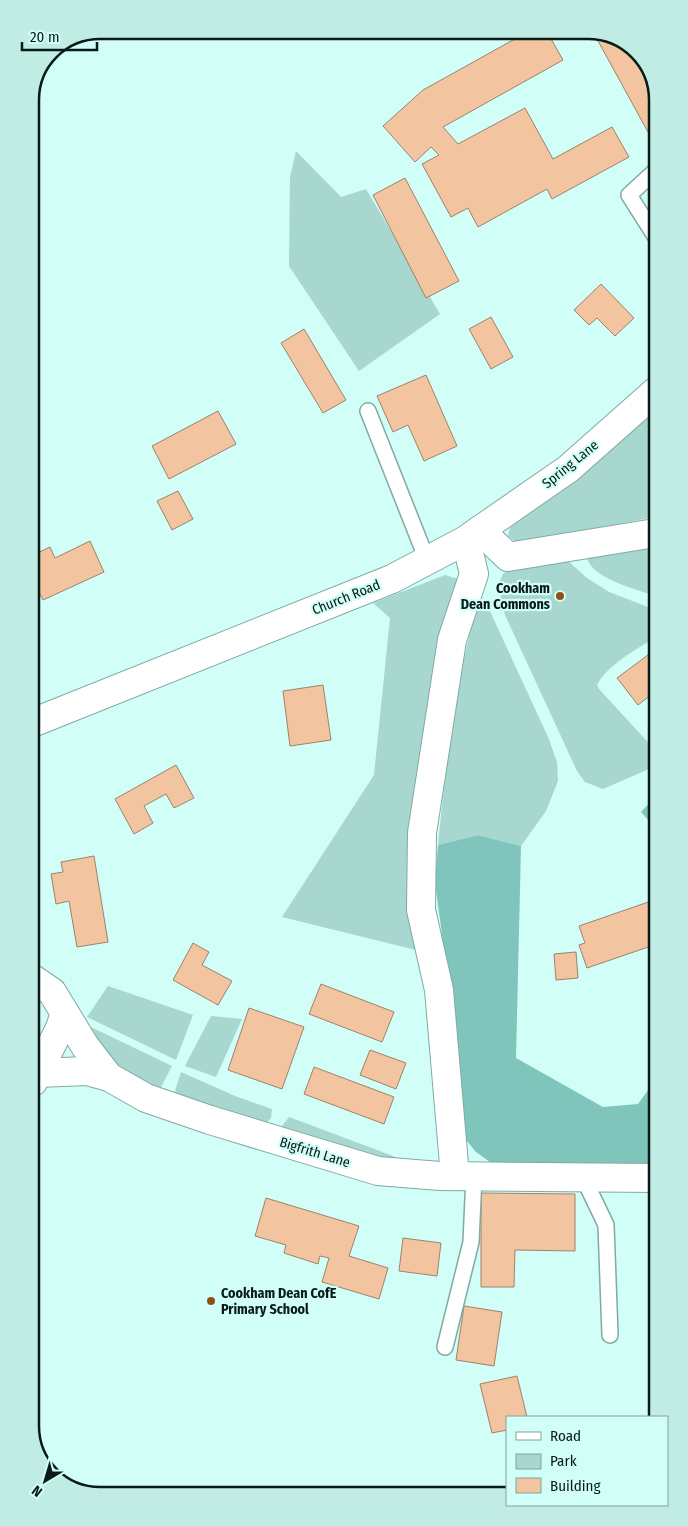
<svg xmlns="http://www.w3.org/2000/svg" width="688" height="1526" font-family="'Fira Sans Condensed',sans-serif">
  <rect width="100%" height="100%" fill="#d1fef6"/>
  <g fill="#a7d7cf">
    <polygon points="296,151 341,197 366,189 440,314 359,371 289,266 290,177"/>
    <polygon points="649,415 655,426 655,517 517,543 508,536 511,523"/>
    <path d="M 655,538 L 656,596 C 638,590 599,580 589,563 C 587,560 587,555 586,552 Z"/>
    <path d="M 566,559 L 587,578 L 609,592 L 656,610 L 656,637 C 637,649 607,665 597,685 L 599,689 L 656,751 L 656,766 L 603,789 L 585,782 L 577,771 L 505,615 L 498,585 L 503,574 L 515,566 Z"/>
    <polygon points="445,575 458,579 408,885 416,950 282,917 374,775 390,618 373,603"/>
    <polygon points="482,598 488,607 548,737 557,762 558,781 546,811 521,846 478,835 438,845 443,796 458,683 478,600"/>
    <polygon points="108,986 193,1015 176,1060 87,1017"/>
    <polygon points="211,1016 242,1019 216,1077 185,1066"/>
    <path d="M 91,1027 L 172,1066 L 159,1091 C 152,1087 144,1085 137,1081 C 123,1073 96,1043 91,1027 Z"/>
    <polygon points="181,1072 235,1096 272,1109 271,1118 263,1127 181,1099 175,1091"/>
    <polygon points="289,1117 425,1168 287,1135 282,1126"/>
  </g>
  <g fill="#80c5bb">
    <polygon points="656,796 656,829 641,812"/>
    <polygon points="478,835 521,846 516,1058 603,1107 638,1104 657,1078 657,1174 586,1166 490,1162 476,1152 467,1141 458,1112 452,1007 435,883 438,845"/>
  </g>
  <g fill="#f2c4a0" stroke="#9e826c">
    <polygon points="531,30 546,30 563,60 443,127 458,144 525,108 553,159 612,127 629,157 552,199 547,189 478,227 468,208 451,217 422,164 439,155 431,147 415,162 383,126 423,90"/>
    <polygon points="592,30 630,44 654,77 654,128 648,132"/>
    <polygon points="405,178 459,281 426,298 373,195"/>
    <polygon points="601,284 634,318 615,336 597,318 589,325 574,310"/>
    <polygon points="491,317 513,357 491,369 469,329"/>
    <polygon points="304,329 346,400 323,413 281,343"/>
    <polygon points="426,375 457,446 424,461 408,425 393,432 377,396"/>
    <polygon points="218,411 236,444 169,479 152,446"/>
    <polygon points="178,491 193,519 172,530 157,501"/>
    <polygon points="90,541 104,572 43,600 31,576 31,556 50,547 55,558"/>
    <polygon points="656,649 656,691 638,705 617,678"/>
    <polygon points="323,685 331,740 290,746 283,691"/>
    <polygon points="176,765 194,798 174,808 166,794 144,806 153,823 134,834 115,799"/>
    <polygon points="94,856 108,942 77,947 69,901 56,904 51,874 63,872 61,862"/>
    <polygon points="657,899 657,944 587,968 579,945 585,943 579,926"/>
    <polygon points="193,943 209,952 202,965 232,981 218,1005 173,980"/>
    <polygon points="576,952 578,978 556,980 554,954"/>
    <polygon points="321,984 394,1012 382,1042 309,1014"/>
    <polygon points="249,1008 304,1027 282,1089 228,1070"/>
    <polygon points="370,1050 406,1063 396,1089 360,1075"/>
    <polygon points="314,1067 394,1097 384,1124 304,1094"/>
    <polygon points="481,1193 575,1194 575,1251 515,1250 514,1287 481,1287"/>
    <polygon points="266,1198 359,1226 349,1256 388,1268 379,1299 322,1282 329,1258 320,1256 318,1264 284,1253 286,1245 255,1236"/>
    <polygon points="403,1238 441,1243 437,1276 399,1271"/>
    <polygon points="464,1306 502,1312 494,1366 456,1360"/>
    <polygon points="517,1376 527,1417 507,1417 507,1430 492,1433 480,1384"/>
  </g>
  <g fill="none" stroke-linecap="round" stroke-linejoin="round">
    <g stroke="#80aaa4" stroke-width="18">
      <g id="lane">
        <polyline points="654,172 629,195 655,236"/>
        <polyline points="368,411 427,560"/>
        <polyline points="583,1177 606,1225 610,1335"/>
        <polyline points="445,1347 471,1242 474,1176"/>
      </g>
    </g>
    <g stroke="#80aaa4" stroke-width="30">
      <g id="street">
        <polyline points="480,530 568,469 655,392"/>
        <polyline points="32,723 392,579 466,540 480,530 508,557 655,533"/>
        <polyline points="33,979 52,992 85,1046 109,1077 146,1098 210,1120 378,1171 440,1176 657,1178"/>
        <polyline points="37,1073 87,1071 109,1077"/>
        <polyline points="33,1082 60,1028 65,1013"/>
        <polyline points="455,1176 439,990 421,910 422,833 452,640 474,574 466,540"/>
      </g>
    </g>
    <use href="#lane" stroke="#fff" stroke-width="15"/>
    <use href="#street" stroke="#fff" stroke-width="28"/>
  </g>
  <g fill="#8e5113" stroke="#d1fef6" stroke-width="2">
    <circle cx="560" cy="596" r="5"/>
    <circle cx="211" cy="1301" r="5"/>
  </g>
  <g text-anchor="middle" stroke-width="4.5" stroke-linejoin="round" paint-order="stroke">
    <g font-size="14" fill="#091b18" stroke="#d1fef6">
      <text transform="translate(570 464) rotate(-39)" y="5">Spring Lane</text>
      <text transform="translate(346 597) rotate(-22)" y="5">Church Road</text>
      <text transform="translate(315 1152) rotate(17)" y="5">Bigfrith Lane</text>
    </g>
    <g font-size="14" font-weight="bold" fill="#091b18" stroke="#d1fef6" text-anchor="end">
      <text x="550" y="593">Cookham<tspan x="550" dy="16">Dean Commons</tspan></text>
      <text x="221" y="1298" text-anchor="start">Cookham Dean CofE<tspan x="221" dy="16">Primary School</tspan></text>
    </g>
  </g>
  <path d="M0 0H688V1526H0ZM100 39H588A61 61 0 0 1 649 100V1426A61 61 0 0 1 588 1487H100A61 61 0 0 1 39 1426V100A61 61 0 0 1 100 39Z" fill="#c1ece4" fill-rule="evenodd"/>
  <path fill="none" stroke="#091b18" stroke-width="2.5" d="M100 39H588A61 61 0 0 1 649 100V1426A61 61 0 0 1 588 1487H100A61 61 0 0 1 39 1426V100A61 61 0 0 1 100 39Z"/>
  <rect x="506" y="1416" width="162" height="90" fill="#d1fef6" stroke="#81a39d"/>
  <rect x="516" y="1432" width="25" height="8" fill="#ffffff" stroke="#81a39d"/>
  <text x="550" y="1441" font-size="15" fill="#091b18">Road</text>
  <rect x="516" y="1454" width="25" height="15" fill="#a7d7cf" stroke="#81a39d"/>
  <text x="550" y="1466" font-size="15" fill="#091b18">Park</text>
  <rect x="516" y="1478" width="25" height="15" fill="#f2c4a0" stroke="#81a39d"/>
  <text x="550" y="1491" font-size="15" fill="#091b18">Building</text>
  <g transform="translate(45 1481) rotate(218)" stroke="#d1fef6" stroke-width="4" paint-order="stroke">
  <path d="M0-4L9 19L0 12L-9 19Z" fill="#091b18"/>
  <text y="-8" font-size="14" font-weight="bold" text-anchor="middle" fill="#091b18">N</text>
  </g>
  <path d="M22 42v8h75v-8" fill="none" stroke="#091b18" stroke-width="2.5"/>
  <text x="30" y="42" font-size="15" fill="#091b18" stroke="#d1fef6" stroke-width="4" paint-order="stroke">20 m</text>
</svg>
